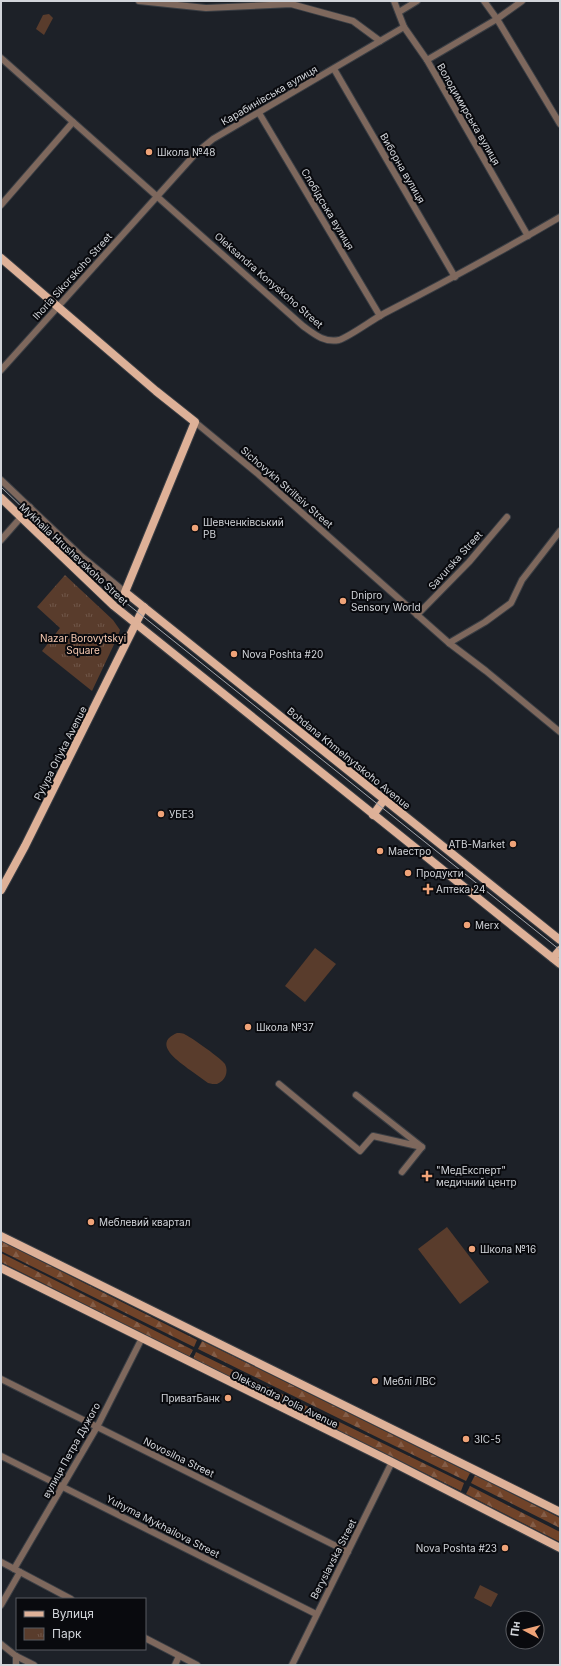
<svg xmlns="http://www.w3.org/2000/svg" width="561" height="1666" font-family="Inter,sans-serif">
  <defs>
    <pattern id="forest-firs" width="22" height="20" patternUnits="userSpaceOnUse"><rect width="22" height="20" fill="#704329"/><path d="M5 1l3.5 6h-7zM16 11l3.5 6h-7z" fill="#845d47"/></pattern>
    <pattern id="park-tufts" width="24" height="20" patternUnits="userSpaceOnUse"><rect width="24" height="20" fill="#593c2c"/><path d="M3 7l-1-3M5 7V3M7 7l1-3M15 17l-1-3M17 17v-4M19 17l1-3" fill="none" stroke="#70574a"/></pattern>
  </defs>
  <rect width="100%" height="100%" fill="#1d2128"/>
  <g fill="#593c2c">
    <polygon points="49,14 53,18 44,35 36,29 43,15"/>
    <polygon points="315,948 336,964 305,1002 285,986"/>
    <path d="M 177,1033 C 180,1033 183,1033 186,1035 C 192,1038 222,1059 225,1064 C 229,1072 225,1081 217,1084 C 214,1084 211,1084 208,1083 C 202,1079 196,1074 190,1070 C 180,1062 151,1044 177,1033 Z"/>
    <polygon points="447,1227 489,1282 460,1304 418,1249"/>
    <polygon points="480,1585 498,1594 491,1607 474,1598"/>
  </g>
  <g fill="url(#forest-firs)">
    <polygon points="1,1241 197,1340 194,1347 1,1251"/>
    <polygon points="1,1253 193,1350 189,1357 1,1262"/>
    <polygon points="202,1341 470,1473 466,1481 198,1349"/>
    <polygon points="196,1352 464,1483 461,1491 193,1359"/>
    <polygon points="475,1475 560,1518 560,1528 471,1483"/>
    <polygon points="470,1486 560,1532 560,1542 466,1494"/>
  </g>
  <polygon fill="url(#park-tufts)" points="65,575 113,620 120,630 118,636 92,691 42,651 60,628 37,607"/>
  <g fill="none" stroke-linecap="round" stroke-linejoin="round">
    <g stroke="#3a3e44" stroke-width="8">
      <g id="minor">
        <polyline points="139,1 206,8 291,4 353,21 380,41"/>
        <polyline points="394,1 404,27 427,60 528,236"/>
        <polyline points="484,1 497,19 560,124"/>
        <polyline points="399,12 417,1"/>
        <path d="M 1,58 L 303,326 C 314,334 324,343 339,340 C 349,337 372,320 383,314 C 443,283 502,251 560,217"/>
        <polyline points="427,60 497,19 522,1"/>
        <polyline points="334,69 455,277"/>
        <polyline points="259,113 380,316"/>
        <polyline points="1,205 73,122"/>
        <polyline points="1,370 197,152 213,139 404,27"/>
        <polyline points="195,422 258,474 449,643 486,671 560,732"/>
        <polyline points="1,480 80,555 125,592"/>
        <polyline points="1,540 30,507"/>
        <polyline points="417,615 469,562 507,517"/>
        <polyline points="449,643 485,622 511,603 522,580 560,531"/>
        <polyline points="279,1084 360,1151 373,1136 422,1147 356,1095"/>
        <polyline points="402,1172 422,1147"/>
        <polyline points="1,1379 348,1552"/>
        <polyline points="1,1456 316,1614"/>
        <polyline points="1,1562 71,1599"/>
        <polyline points="14,1569 97,1427 142,1338"/>
        <polyline points="1,1605 20,1572"/>
        <polyline points="145,1638 197,1665"/>
        <polyline points="1,1644 16,1656 34,1665"/>
        <polyline points="16,1665 16,1656"/>
        <polyline points="175,1665 179,1656"/>
        <polyline points="292,1665 392,1462"/>
      </g>
    </g>
    <g stroke="#3a3e44" stroke-width="10">
      <g id="major">
        <polyline points="1,258 156,391 195,422 125,592 560,940"/>
        <polyline points="1,498 114,606 560,964"/>
        <polyline points="373,815 384,800"/>
        <polyline points="1,890 25,846 144,607"/>
        <polyline points="553,958 560,950"/>
        <polyline points="1,1236 560,1512"/>
        <polyline points="1,1268 392,1462 560,1548"/>
      </g>
    </g>
    <use href="#minor" stroke="#7e685d" stroke-width="6"/>
    <use href="#major" stroke="#deb198" stroke-width="8"/>
    <polyline stroke="#a0a3a9" stroke-width="1" points="1,487 82,565 120,598 560,950"/>
  </g>
  <g fill="#efa378" stroke="#090a0e" stroke-width="1.5">
    <circle cx="149" cy="152" r="4"/>
    <circle cx="195" cy="528" r="4"/>
    <circle cx="343" cy="601" r="4"/>
    <circle cx="234" cy="654" r="4"/>
    <circle cx="161" cy="814" r="4"/>
    <circle cx="513" cy="844" r="4"/>
    <circle cx="380" cy="851" r="4"/>
    <circle cx="408" cy="873" r="4"/>
    <path d="M426 883h4v4h4v4h-4v4h-4v-4h-4v-4h4z"/>
    <circle cx="467" cy="925" r="4"/>
    <circle cx="248" cy="1027" r="4"/>
    <path d="M425 1170h4v4h4v4h-4v4h-4v-4h-4v-4h4z"/>
    <circle cx="91" cy="1222" r="4"/>
    <circle cx="472" cy="1249" r="4"/>
    <circle cx="375" cy="1381" r="4"/>
    <circle cx="228" cy="1398" r="4"/>
    <circle cx="466" cy="1439" r="4"/>
    <circle cx="505" cy="1548" r="4"/>
  </g>
  <g text-anchor="middle" stroke-width="4" stroke-linejoin="round" paint-order="stroke">
    <g font-size="10" fill="#d2d5da" stroke="#090a0e">
      <text transform="translate(269 95) rotate(-30)" y="4">Карабинівська вулиця</text>
      <text transform="translate(469 114) rotate(60)" y="4">Володимирська вулиця</text>
      <text transform="translate(403 168) rotate(60)" y="4">Виборна вулиця</text>
      <text transform="translate(328 209) rotate(59)" y="4">Слобідська вулиця</text>
      <text transform="translate(72 276) rotate(-48)" y="4">Ihoria Sikorskoho Street</text>
      <text transform="translate(269 280) rotate(41)" y="4">Oleksandra Konyskoho Street</text>
      <text transform="translate(287 487) rotate(41)" y="4">Sichovykh Striltsiv Street</text>
      <text transform="translate(74 554) rotate(43)" y="4">Mykhaila Hrushevskoho Street</text>
      <text transform="translate(455 560) rotate(-48)" y="4">Savurska Street</text>
      <text transform="translate(60 753) rotate(-63)" y="4">Pylypa Orlyka Avenue</text>
      <text transform="translate(349 758) rotate(39)" y="4">Bohdana Khmelnytskoho Avenue</text>
      <text transform="translate(285 1399) rotate(26)" y="4">Oleksandra Polia Avenue</text>
      <text transform="translate(71 1450) rotate(-61)" y="4">вулиця Петра Дужого</text>
      <text transform="translate(179 1457) rotate(26)" y="4">Novosilna Street</text>
      <text transform="translate(163 1526) rotate(27)" y="4">Yuhyma Mykhailova Street</text>
      <text transform="translate(333 1559) rotate(-63)" y="4">Beryslavska Street</text>
    </g>
    <g font-size="10" fill="#d2d5da" stroke="#090a0e" text-anchor="start">
      <text x="157" y="156">Школа №48</text>
      <text x="203" y="526">Шевченківський<tspan x="203" dy="12">РВ</tspan></text>
      <text x="351" y="599">Dnipro<tspan x="351" dy="12">Sensory World</tspan></text>
      <text x="242" y="658">Nova Poshta #20</text>
      <text x="169" y="818">УБЕЗ</text>
      <text x="505" y="848" text-anchor="end">ATB-Market</text>
      <text x="388" y="855">Маестро</text>
      <text x="416" y="877">Продукти</text>
      <text x="436" y="893">Аптека 24</text>
      <text x="475" y="929">Merx</text>
      <text x="256" y="1031">Школа №37</text>
      <text x="436" y="1174">"МедЕксперт"<tspan x="436" dy="12">медичний центр</tspan></text>
      <text x="99" y="1226">Меблевий квартал</text>
      <text x="480" y="1253">Школа №16</text>
      <text x="383" y="1385">Меблі ЛВС</text>
      <text x="220" y="1402" text-anchor="end">ПриватБанк</text>
      <text x="474" y="1443">ЗІС-5</text>
      <text x="497" y="1552" text-anchor="end">Nova Poshta #23</text>
    </g>
    <g font-size="10" fill="#f8cab1" stroke="#090a0e">
      <text x="83" y="642">Nazar Borovytskyi<tspan x="83" dy="12">Square</tspan></text>
    </g>
  </g>
  <rect width="561" height="1666" fill="none" stroke="#d2d5da" stroke-width="4"/>
  <rect x="16" y="1598" width="130" height="52" fill="#090a0e" stroke="#595b60"/>
  <rect x="24" y="1611" width="20" height="6" fill="#deb198" stroke="#595b60"/>
  <text x="52" y="1618" font-size="12" fill="#d2d5da">Вулиця</text>
  <rect x="24" y="1628" width="20" height="12" fill="url(#park-tufts)" stroke="#595b60"/>
  <text x="52" y="1638" font-size="12" fill="#d2d5da">Парк</text>
  <g transform="translate(525 1630) rotate(277)"><circle r="19" fill="#090a0e" stroke="#595b60"/>
  <path d="M0-3L7 15L0 10L-7 15Z" fill="#efa378"/>
  <text y="-6" font-size="11" font-weight="bold" text-anchor="middle" fill="#d2d5da">Пн</text>
  </g>
</svg>
